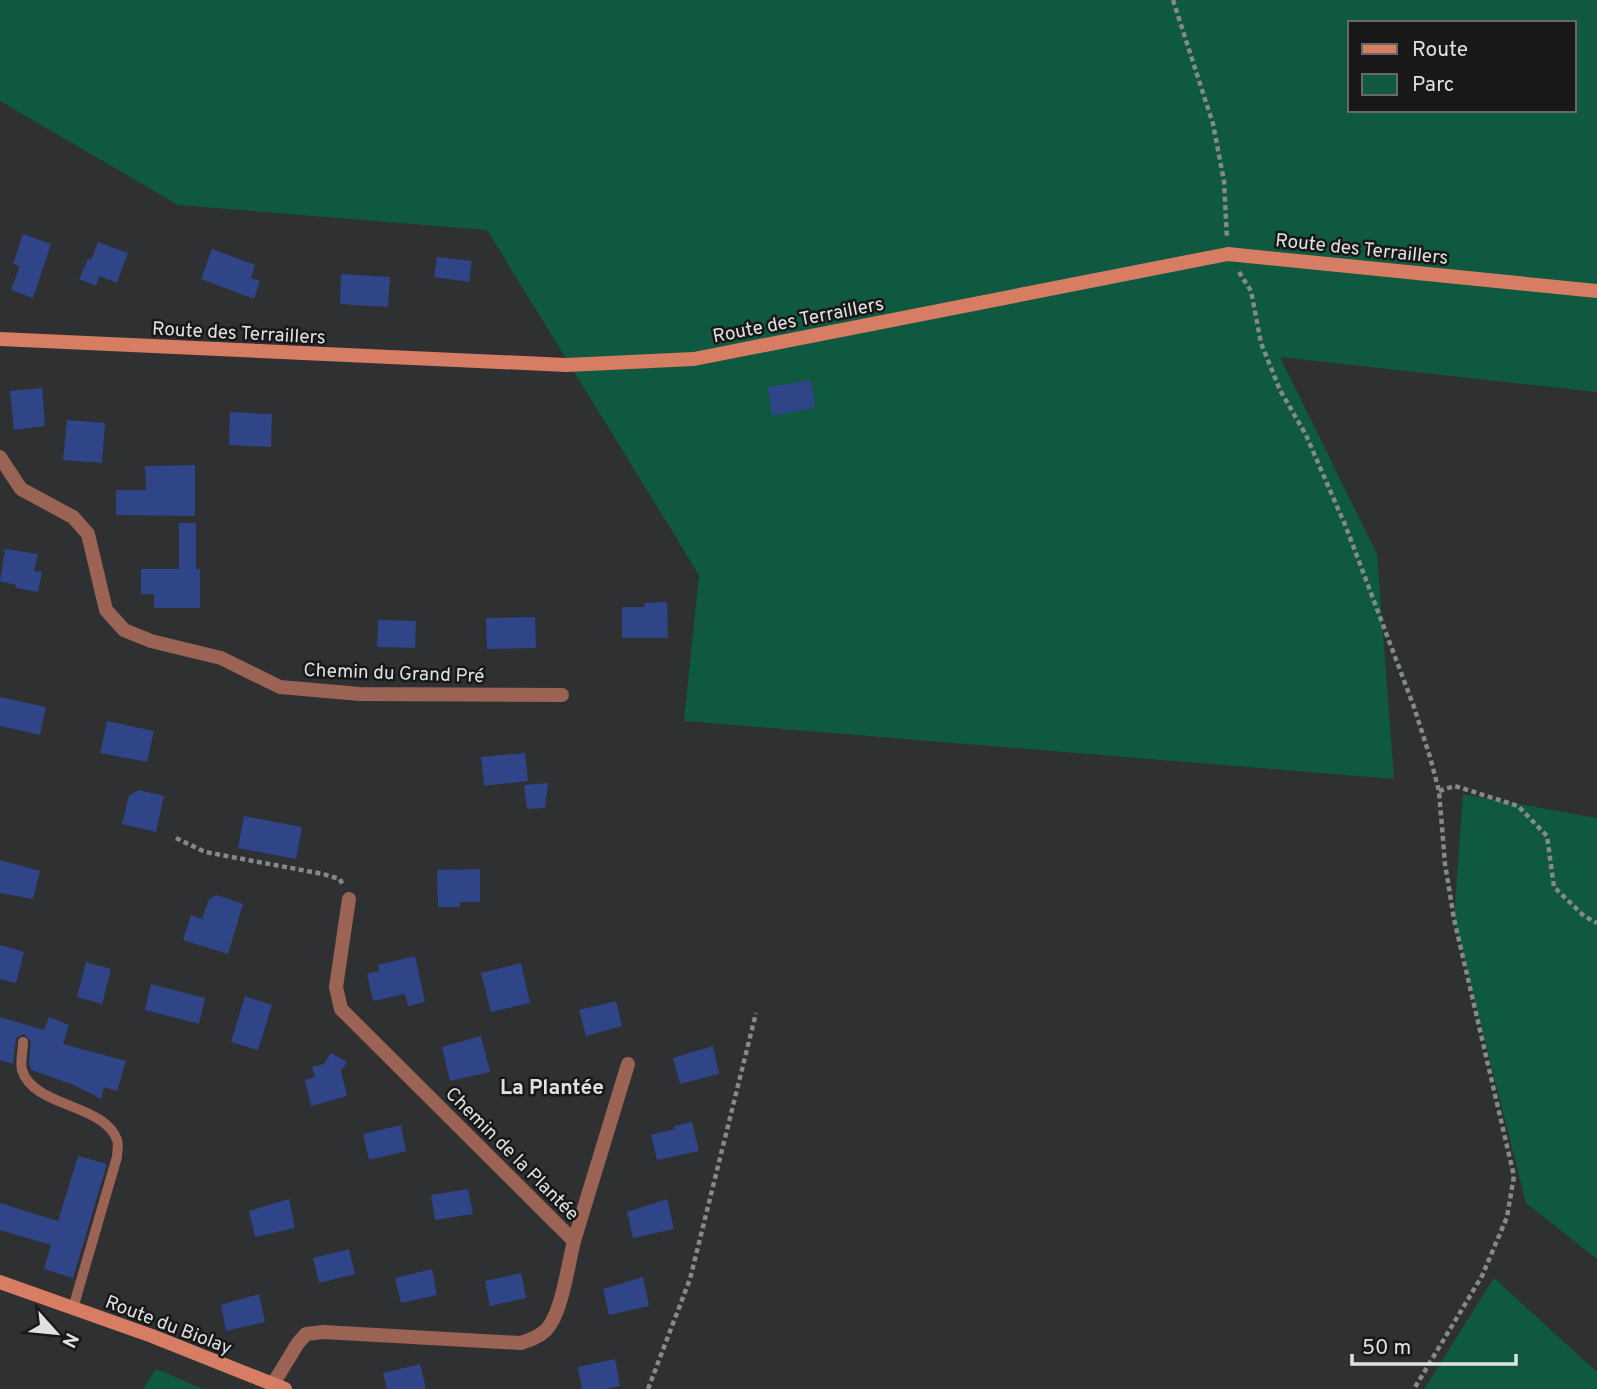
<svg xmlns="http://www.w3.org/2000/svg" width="1597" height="1389" font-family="Overpass,sans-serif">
  <rect width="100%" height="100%" fill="#2f3032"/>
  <g fill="#0e593f" fill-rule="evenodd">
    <path d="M 0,0 L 1597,0 L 1597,392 L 1280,357 L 1377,554 L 1394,779 L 684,721 L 699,575 L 487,230 L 178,205 L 0,101 ZM 1350,23 L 1574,23 L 1574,110 L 1350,110 Z"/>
    <polygon points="1463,794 1597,818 1597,1259 1526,1203 1454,919"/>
    <polygon points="1494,1278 1597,1372 1597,1389 1424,1389"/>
    <polygon points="156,1369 203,1389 143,1389"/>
  </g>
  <g fill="#2f4587">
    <polygon points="23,234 51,244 33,298 11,290 20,266 13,264"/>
    <polygon points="98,242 128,253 117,283 99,276 96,286 79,279 88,259 91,260"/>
    <polygon points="212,249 255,265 251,278 260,281 254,299 201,279"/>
    <polygon points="437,257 472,261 469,282 434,277"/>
    <polygon points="341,274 390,277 388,307 340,304"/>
    <polygon points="811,380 815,408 772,416 768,387"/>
    <polygon points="42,388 45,426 14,430 10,391"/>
    <polygon points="230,412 272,414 271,447 229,445"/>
    <polygon points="67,420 105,423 102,463 63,460"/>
    <polygon points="195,465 195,516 116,515 116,490 146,490 145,466"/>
    <polygon points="179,523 196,523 196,569 200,569 200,608 154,608 154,594 141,594 141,569 179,569"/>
    <polygon points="5,549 38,554 34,571 42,572 38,592 16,588 16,585 0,581"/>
    <polygon points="667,602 668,638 622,638 622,607 644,607 645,603"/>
    <polygon points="535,617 536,648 487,649 486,618"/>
    <polygon points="378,620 416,621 415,648 377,647"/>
    <polygon points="0,697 46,707 40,735 0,726"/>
    <polygon points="107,721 154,731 147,762 100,753"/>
    <polygon points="525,753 528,781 484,786 481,757"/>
    <polygon points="548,783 545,808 527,809 524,785"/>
    <polygon points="139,790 164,796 156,832 122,824 129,796"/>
    <polygon points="244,816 302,827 296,859 238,848"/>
    <polygon points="0,860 40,871 33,899 0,893"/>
    <polygon points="480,869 480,902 460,902 460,907 438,907 437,870"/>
    <polygon points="217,895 243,904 228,954 183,940 191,915 202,919 209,899"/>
    <polygon points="0,945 24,952 16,983 0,979"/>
    <polygon points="415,956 425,1002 408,1006 405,994 373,1001 367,974 379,971 378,965"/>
    <polygon points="86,962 111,969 102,1004 77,997"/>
    <polygon points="521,963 530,1003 491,1012 481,973"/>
    <polygon points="151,984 205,998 199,1024 145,1010"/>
    <polygon points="245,996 272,1005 258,1050 231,1042"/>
    <polygon points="616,1001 622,1026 586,1036 579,1010"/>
    <polygon points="0,1017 44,1030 49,1017 69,1025 63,1044 126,1061 117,1091 104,1087 101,1099 74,1085 31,1070 29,1063 31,1042 24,1034 16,1038 13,1064 0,1060"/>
    <polygon points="481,1036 490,1072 450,1081 442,1047"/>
    <polygon points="713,1046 719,1074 680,1084 673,1058"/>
    <polygon points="331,1053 347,1062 341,1071 347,1096 311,1106 305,1080 315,1077 312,1067 324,1064"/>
    <polygon points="692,1122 699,1151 657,1160 651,1135 675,1129 674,1126"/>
    <polygon points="401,1125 406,1151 369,1160 363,1134"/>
    <polygon points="78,1156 107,1164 73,1278 44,1269 51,1245 0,1230 0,1203 58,1221"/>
    <polygon points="468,1189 473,1214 435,1220 431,1195"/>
    <polygon points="289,1199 295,1228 255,1237 249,1211"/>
    <polygon points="667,1199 674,1229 633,1238 627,1212"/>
    <polygon points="349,1249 355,1274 319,1283 313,1258"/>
    <polygon points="432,1269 437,1295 401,1303 395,1278"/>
    <polygon points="521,1273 526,1298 490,1306 485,1281"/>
    <polygon points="643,1277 649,1306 609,1315 603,1289"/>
    <polygon points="259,1294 265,1322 226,1331 221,1305"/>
    <polygon points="615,1359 620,1386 606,1389 582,1389 578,1367"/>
    <polygon points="420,1364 426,1389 387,1389 383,1373"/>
  </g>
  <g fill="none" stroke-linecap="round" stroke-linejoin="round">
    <g stroke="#878889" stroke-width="4.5" stroke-dasharray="5 3.5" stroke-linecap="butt">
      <polyline points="1173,0 1213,124 1224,181 1227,239"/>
      <polyline points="1239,272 1251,291 1261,343 1280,390 1306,435 1346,527 1414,707 1430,757 1439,791 1445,864 1454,919 1514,1176 1507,1217 1482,1276 1414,1389"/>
      <polyline points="1439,791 1455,786 1518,806 1547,836 1554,887 1584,916 1597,923"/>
      <polyline points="176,838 205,852 323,874 340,879 343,886"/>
      <polyline points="648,1389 690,1279 756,1013"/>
    </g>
    <path stroke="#9b6353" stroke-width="10" d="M 23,1042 C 23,1050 20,1062 22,1070 C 33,1107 105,1104 117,1140 C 119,1144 117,1152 117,1157 L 73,1308"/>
    <g stroke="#9b6353" stroke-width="14">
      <polyline points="0,457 21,489 73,517 88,534 106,610 124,630 151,641 221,658 280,687 360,694 562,695"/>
      <polyline points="574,1241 628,1064"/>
      <path d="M 273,1384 L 298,1343 L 306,1334 L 323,1332 L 521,1343 C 530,1340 539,1337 546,1330 C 562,1314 568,1264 574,1241 L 341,1009 L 336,987 L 349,899"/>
    </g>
    <g stroke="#d77d64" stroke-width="14">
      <polyline points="0,339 566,365 694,359 1228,254 1597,291"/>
      <polyline points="0,1282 152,1336 285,1389"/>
    </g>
  </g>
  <g text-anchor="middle" stroke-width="5" stroke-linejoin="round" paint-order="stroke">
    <g font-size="19" fill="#e0e1e2" stroke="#181819">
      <text transform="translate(1362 248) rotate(6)" y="7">Route des Terraillers</text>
      <text transform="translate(798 319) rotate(-11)" y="7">Route des Terraillers</text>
      <text transform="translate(239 332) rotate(3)" y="7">Route des Terraillers</text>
      <text transform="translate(394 672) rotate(2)" y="7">Chemin du Grand Pré</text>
      <text transform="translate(513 1153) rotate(45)" y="7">Chemin de la Plantée</text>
      <text transform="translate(169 1324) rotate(21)" y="7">Route du Biolay</text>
    </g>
    <g font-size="21" font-weight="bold" fill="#e0e1e2" stroke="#181819">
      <text x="552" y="1094">La Plantée</text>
    </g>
  </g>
  <rect x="1348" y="21" width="228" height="91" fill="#181819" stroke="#686869" stroke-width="2"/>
  <rect x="1362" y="44" width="35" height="10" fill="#d77d64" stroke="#686869" stroke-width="2"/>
  <text x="1412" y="56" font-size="21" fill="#e0e1e2">Route</text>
  <rect x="1362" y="74" width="35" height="21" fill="#0e593f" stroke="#686869" stroke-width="2"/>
  <text x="1412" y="91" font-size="21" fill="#e0e1e2">Parc</text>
  <g transform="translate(56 1333) rotate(117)" stroke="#181819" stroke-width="5" paint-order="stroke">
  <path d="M0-5L12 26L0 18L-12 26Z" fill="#e0e1e2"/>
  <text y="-10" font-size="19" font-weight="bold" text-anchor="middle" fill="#e0e1e2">N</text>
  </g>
  <path d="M1352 1354v10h164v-10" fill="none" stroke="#e0e1e2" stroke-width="3.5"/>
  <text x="1362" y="1354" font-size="21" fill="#e0e1e2" stroke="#181819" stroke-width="5" paint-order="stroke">50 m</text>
</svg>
